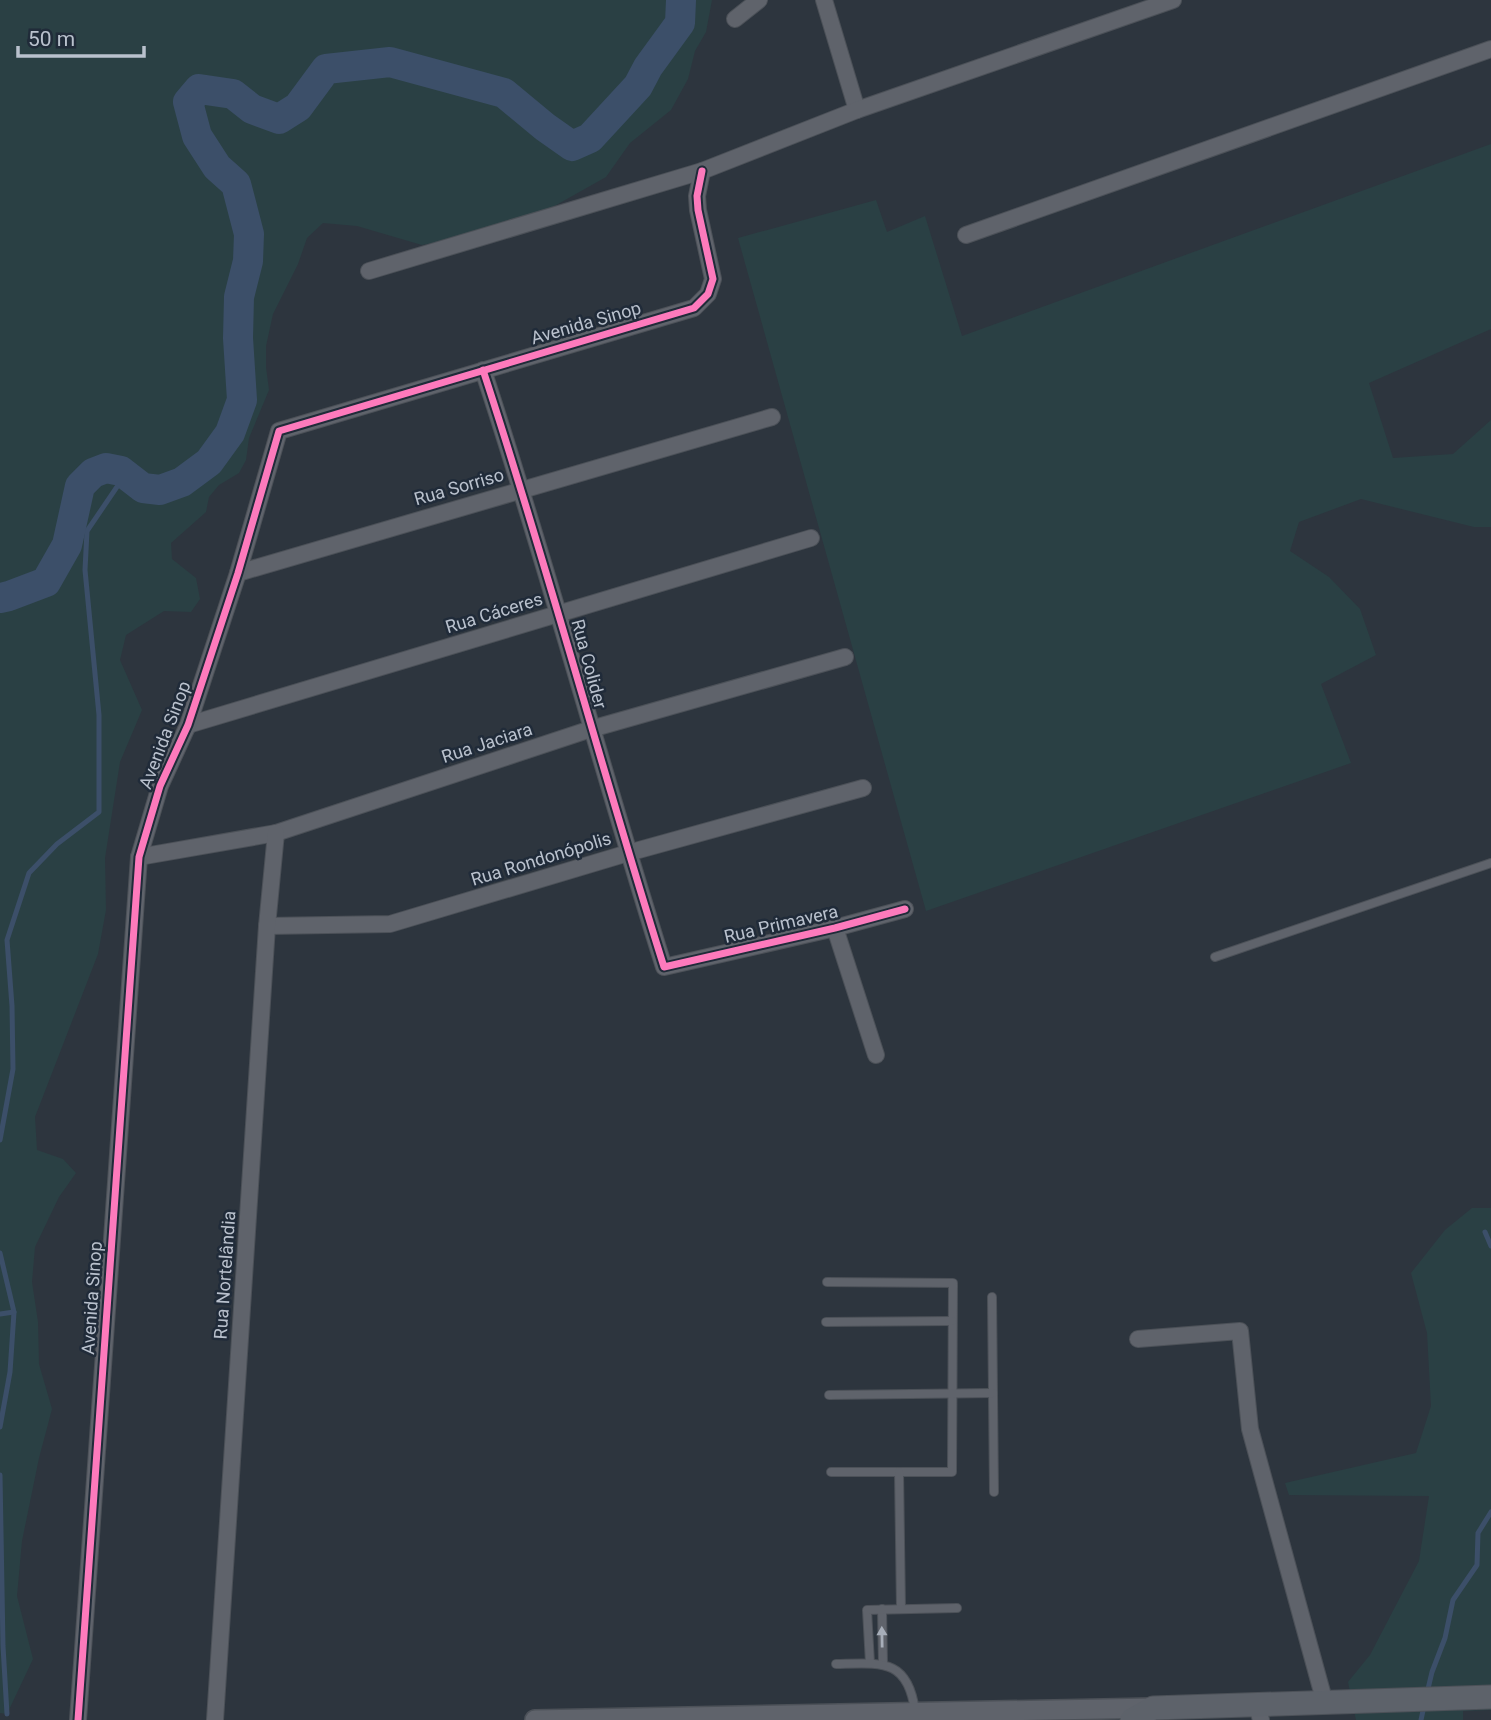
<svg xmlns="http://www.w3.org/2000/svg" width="1491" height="1720" font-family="Roboto,sans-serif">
  <rect width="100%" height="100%" fill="#2d353e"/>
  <g fill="#2a4044">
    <polygon points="0,0 712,0 706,32 695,51 688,79 671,110 630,143 606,177 542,213 448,240 422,245 357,226 323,223 307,238 298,264 273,314 266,346 266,367 269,390 249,438 246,460 239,473 219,485 209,497 206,512 171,543 172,559 196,578 200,599 191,612 164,611 126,635 120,660 142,710 120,762 105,858 106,910 98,954 35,1117 37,1150 63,1159 76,1173 59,1197 35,1247 32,1282 38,1322 39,1364 52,1409 39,1458 22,1541 17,1596 33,1659 7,1714 0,1713"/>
    <polygon points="1491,144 1491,329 1369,383 1393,458 1453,454 1491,420 1491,527 1474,527 1361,499 1299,522 1290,551 1329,577 1360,609 1376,655 1321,684 1351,763 926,911 738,238 876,200 887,232 925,216 962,336"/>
    <polygon points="1472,1208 1491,1208 1491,1710 1463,1711 1463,1720 1356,1720 1348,1682 1370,1655 1419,1561 1429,1496 1289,1495 1285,1483 1416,1453 1431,1406 1427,1333 1411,1273 1445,1230"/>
  </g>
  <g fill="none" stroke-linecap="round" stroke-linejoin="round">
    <g stroke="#3c4f69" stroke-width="5">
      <polyline points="0,1140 13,1069 12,1006 7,940 29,873 57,844 99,812 99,715 85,570 87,531 125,475"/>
      <polyline points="1485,1232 1491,1246"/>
      <polyline points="0,1253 14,1312 10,1372 0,1427"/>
      <polyline points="0,1314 14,1312"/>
      <polyline points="0,1475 3,1646 7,1714"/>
      <polyline points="1427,1693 1432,1672 1445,1638 1453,1600 1477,1565 1478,1533 1491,1512"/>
      <polyline points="1421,1720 1424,1706"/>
    </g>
    <polyline stroke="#3c4f69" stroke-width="30" points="0,598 9,596 46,582 67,545 80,486 93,473 106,468 121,471 143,488 160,490 182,482 209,462 230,433 242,400 238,338 239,297 248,261 249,234 236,184 217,167 197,136 188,102 199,89 233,94 252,109 279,119 298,107 326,69 390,62 504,93 545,127 572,146 590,138 638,86 648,67 680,23 681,0"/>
    <g stroke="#4c5158" stroke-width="10">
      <g id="service">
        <polyline points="1215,957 1491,863"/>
        <polyline points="827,1282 953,1283 952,1472 831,1472"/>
        <polyline points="992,1297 994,1492"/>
        <polyline points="826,1322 952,1321"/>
        <polyline points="829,1395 993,1393"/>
        <polyline points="899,1472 901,1609"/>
        <polyline points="882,1609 883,1664"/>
        <polyline points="870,1663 867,1610 957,1608"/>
        <path d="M 836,1664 C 881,1663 908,1658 915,1711"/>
      </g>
    </g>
    <g stroke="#4c5158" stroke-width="18">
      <g id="minor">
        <polyline points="824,0 857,110"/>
        <polyline points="735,19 759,0"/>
        <polyline points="966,235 1491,49"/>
        <polyline points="369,271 702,171 857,110 1173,0"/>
        <path d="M 483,370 C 548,567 601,768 664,967 L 835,928 L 905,909"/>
        <polyline points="238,573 772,417"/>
        <polyline points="188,725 811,538"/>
        <polyline points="139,857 276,833 591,729 845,657"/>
        <polyline points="267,926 390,924 628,853 863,788"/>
        <polyline points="835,928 876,1055"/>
        <polyline points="1138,1339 1240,1331 1250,1429 1325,1703"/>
        <polyline points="1257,1706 1261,1720"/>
        <polyline points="78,1720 139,857 160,786 188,725 238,573 279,431 694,308 708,294 713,279 698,210 697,196 702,171"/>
        <polyline points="215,1720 267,926 276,833"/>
      </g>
    </g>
    <g stroke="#4c5158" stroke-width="22">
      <polyline id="tertiary" points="535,1720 1153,1708"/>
    </g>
    <g stroke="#4c5158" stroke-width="25">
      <polyline id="secondary" points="1132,1720 1153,1708 1491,1697"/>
    </g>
    <use href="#service" stroke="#5f636b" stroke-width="8"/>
    <use href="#minor" stroke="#5f636b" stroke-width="16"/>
    <use href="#tertiary" stroke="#5f636b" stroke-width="19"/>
    <use href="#secondary" stroke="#5d626a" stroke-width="23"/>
    <g stroke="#202b39" stroke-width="11">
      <g id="cycleway">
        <path d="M 483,370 C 548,567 601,768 664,967 L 835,928 L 905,909"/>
        <polyline points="78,1720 139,857 160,786 188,725 238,573 279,431 694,308 708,294 713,279 698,210 697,196 702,171"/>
      </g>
    </g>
    <use href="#cycleway" stroke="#fd7abc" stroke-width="7"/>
  </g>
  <defs><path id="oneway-solid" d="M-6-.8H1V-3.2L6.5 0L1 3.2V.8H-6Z" transform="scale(1.75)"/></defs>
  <use fill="#a7aeb9" href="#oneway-solid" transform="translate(882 1637) rotate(-91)"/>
  <g text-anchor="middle" stroke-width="5" stroke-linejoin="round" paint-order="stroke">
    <g font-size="18" fill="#b9c1cd" stroke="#202b39">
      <text transform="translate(586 323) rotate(-16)" y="6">Avenida Sinop</text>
      <text transform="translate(459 487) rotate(-16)" y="6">Rua Sorriso</text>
      <text transform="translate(494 613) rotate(-17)" y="6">Rua Cáceres</text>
      <text transform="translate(589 664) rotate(75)" y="6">Rua Colider</text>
      <text transform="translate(165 735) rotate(-69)" y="6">Avenida Sinop</text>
      <text transform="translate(487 743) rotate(-18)" y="6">Rua Jaciara</text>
      <text transform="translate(541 859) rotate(-17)" y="6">Rua Rondonópolis</text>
      <text transform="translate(781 924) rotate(-13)" y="6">Rua Primavera</text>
      <text transform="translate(225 1275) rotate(-86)" y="6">Rua Nortelândia</text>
      <text transform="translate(92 1298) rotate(-86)" y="6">Avenida Sinop</text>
    </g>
  </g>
  <path d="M18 46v10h126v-10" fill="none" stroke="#b9c1cd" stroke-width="3.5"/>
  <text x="28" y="46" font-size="21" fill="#b9c1cd" stroke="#202b39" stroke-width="5" paint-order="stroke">50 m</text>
</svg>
